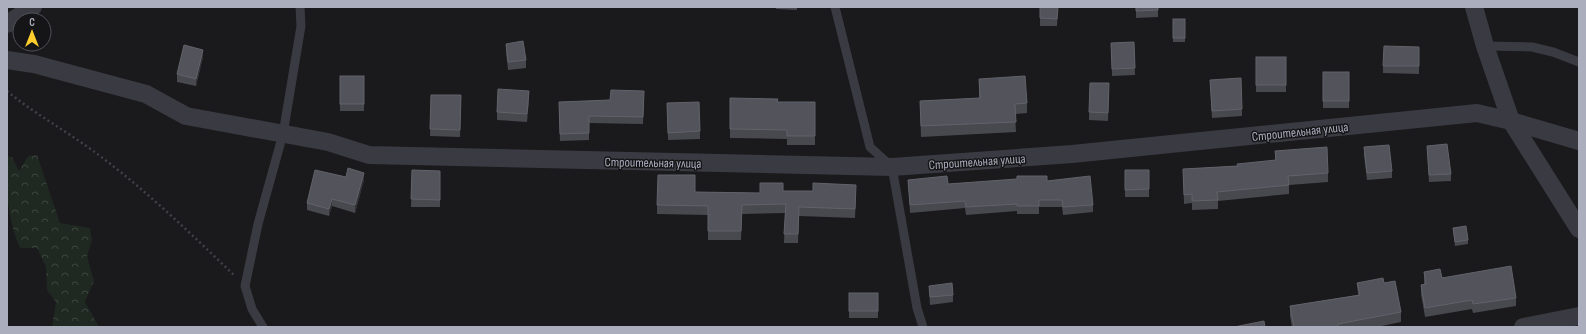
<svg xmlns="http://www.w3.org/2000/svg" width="1586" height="334" font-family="'Sofia Sans Condensed',sans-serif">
  <defs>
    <pattern id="forest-crowns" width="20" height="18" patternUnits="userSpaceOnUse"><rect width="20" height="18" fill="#1f2821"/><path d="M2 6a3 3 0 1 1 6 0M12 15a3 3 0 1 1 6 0" fill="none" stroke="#3d453f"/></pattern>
  </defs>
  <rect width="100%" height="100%" fill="#1a191c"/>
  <path fill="url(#forest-crowns)" d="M 37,155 L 60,223 L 90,228 L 92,240 L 87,256 L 94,281 L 85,302 L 99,327 L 52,327 L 56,302 L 47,290 L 46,267 L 37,248 L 20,248 C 6,215 7,192 7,156 L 12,157 L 19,171 L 28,156 Z"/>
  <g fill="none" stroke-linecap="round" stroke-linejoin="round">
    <path stroke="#404149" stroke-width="2.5" stroke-dasharray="2 3" stroke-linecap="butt" d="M 7,91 C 36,115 70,133 100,156 C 148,192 191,234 235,276"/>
    <g stroke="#3a3a42" stroke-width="9">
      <polyline points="835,7 870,147 892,167 917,308 923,327"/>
      <polyline points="1485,46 1532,47 1553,52 1579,62"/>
      <polyline points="263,327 252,309 245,286 258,224 283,134 301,26 300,7"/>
    </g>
    <g stroke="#3a3a42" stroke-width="18">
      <polyline points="1474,7 1485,46 1511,121 1579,229"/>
      <polyline points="7,24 33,7"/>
      <polyline points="7,60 34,64 146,94 186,116 328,142 369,155 892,167 1072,154 1477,113 1511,121 1579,141"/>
      <polyline points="1523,327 1579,316"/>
    </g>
  </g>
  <g fill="#48494f">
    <polygon points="776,7 797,7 797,10 776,9"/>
    <polygon points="1058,7 1057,26 1040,26 1040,18"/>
    <polygon points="1136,7 1158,10 1158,17 1136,18"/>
    <rect x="1173" y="19" width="12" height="23"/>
    <polygon points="1134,42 1135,75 1112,76 1111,43"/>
    <polygon points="506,44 526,60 526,68 508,70 506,51"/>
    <polygon points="1419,47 1419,74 1383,73 1383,66"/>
    <polygon points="203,57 196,86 177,82 177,74"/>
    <rect x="1256" y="57" width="30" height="35"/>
    <rect x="1323" y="72" width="26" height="36"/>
    <rect x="340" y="76" width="24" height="35"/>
    <polygon points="979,79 1027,103 1027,113 1015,114 1016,132 921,137 920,101 979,98"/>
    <polygon points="1210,80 1242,109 1242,116 1212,118"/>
    <polygon points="1109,83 1108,121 1089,120 1089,112"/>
    <polygon points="644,91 643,124 589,123 589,140 560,141 559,109 610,100"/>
    <polygon points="431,95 461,95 460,137 430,136"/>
    <polygon points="730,98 777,102 815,102 815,145 787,145 787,139 730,138"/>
    <polygon points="529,99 527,122 497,120 497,112"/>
    <polygon points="667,103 700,131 700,139 668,140"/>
    <polygon points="1427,146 1451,174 1451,181 1429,182"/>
    <polygon points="1364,147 1392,171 1392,178 1367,180 1364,155"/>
    <polygon points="1275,151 1328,173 1328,182 1289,185 1289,194 1218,201 1218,209 1192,210 1192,203 1184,204 1183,169 1237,166 1275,160"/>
    <polygon points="412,170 440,171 440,207 411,207"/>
    <rect x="1125" y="170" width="24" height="27"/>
    <polygon points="346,177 364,180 355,213 332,206 329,216 307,210 307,203"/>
    <polygon points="908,180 948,184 1047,181 1093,205 1093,212 1063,215 1062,207 1039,207 1039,214 1017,214 1017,211 966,215 965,208 910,213"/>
    <polygon points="783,191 856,194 855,218 799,216 798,243 784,243 785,213 742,214 741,240 708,240 708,215 657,214 657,205 695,192 760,193"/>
    <polygon points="1453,228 1468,240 1468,244 1455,246"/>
    <polygon points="1424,272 1516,298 1516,306 1473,313 1472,309 1425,317 1421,294 1421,285 1424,284"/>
    <polygon points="1357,283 1384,283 1401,312 1401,322 1377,327 1292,327 1290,316 1290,306 1358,295"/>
    <polygon points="929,286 953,295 953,302 930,305"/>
    <rect x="849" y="293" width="29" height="25"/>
  </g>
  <g fill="#313136">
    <polygon points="203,50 203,57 196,86 196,79"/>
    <polygon points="529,91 529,99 527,122 527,114"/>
    <polygon points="364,173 364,180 355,213 355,205"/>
    <polygon points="332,199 332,206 329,216 329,209"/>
  </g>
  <g fill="#53545b" stroke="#61626a">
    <polygon points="1040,7 1058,7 1057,19 1040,18"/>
    <polygon points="1136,7 1158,7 1158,10 1136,11"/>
    <rect x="1173" y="19" width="12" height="19"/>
    <polygon points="523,41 526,60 508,62 506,44"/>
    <polygon points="1134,42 1135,68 1112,69 1111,43"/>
    <polygon points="184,45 203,50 196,79 177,74"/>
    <polygon points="1384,46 1419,47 1419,66 1383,66"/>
    <rect x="1256" y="57" width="30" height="28"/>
    <rect x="1323" y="72" width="26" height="29"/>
    <rect x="340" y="76" width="24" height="28"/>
    <polygon points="1025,76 1027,103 1015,104 1016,122 921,126 920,101 980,98 979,79"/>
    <polygon points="1241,78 1242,109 1212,111 1210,80"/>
    <polygon points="1090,83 1109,83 1108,113 1089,112"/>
    <polygon points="498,89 529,91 527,114 497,112"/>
    <polygon points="611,90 644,91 643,117 589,116 589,133 560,134 559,102 610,100"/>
    <polygon points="431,95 461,95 460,130 430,129"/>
    <polygon points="730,98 778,99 777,102 815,102 815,136 787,136 787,130 730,129"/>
    <polygon points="699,102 700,131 668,133 667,103"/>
    <polygon points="1447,144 1451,174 1429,175 1427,146"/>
    <polygon points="1389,145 1392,171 1367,173 1364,147"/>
    <polygon points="1327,147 1328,173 1288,176 1289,185 1217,192 1218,200 1192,201 1192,194 1184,195 1183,169 1238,166 1237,164 1276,160 1275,151"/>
    <polygon points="348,168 364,173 355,205 332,199 329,209 307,203 315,170 346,177"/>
    <polygon points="412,170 440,171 440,200 411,199"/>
    <polygon points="1125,170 1149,170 1149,189 1125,190"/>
    <polygon points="658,175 695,175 695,192 760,193 760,183 783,183 783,191 813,191 813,183 856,185 855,209 799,207 798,234 784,234 786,204 742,205 741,231 708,231 708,206 657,205"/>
    <polygon points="947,176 948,184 1017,179 1017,176 1047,176 1047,181 1090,176 1093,205 1063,207 1062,200 1039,200 1039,206 1017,206 1017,204 966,207 965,201 910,205 908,180"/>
    <polygon points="1466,226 1468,240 1455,242 1453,228"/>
    <polygon points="1511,266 1516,298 1473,304 1472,300 1425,308 1421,285 1426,284 1424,272 1440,269 1442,278"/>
    <polygon points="1383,278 1384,283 1395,281 1401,312 1338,324 1338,326 1336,327 1294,327 1290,306 1360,295 1357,283"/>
    <polygon points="952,283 953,295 930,297 929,286"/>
    <rect x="849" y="293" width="29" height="18"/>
    <polygon points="1264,321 1265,327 1234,327"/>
  </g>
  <g text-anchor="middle" stroke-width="3" stroke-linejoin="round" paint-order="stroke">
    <g font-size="13" fill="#abaebd" stroke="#151417">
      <text transform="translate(1300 131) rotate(-6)" y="5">Строительная улица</text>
      <text transform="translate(977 161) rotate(-4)" y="5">Строительная улица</text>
      <text transform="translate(653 162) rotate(1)" y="5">Строительная улица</text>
    </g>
  </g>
  <rect width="1586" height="334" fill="none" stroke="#abaebd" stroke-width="16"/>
  <g transform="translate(32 32)"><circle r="19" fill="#151417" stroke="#515259"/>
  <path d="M0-3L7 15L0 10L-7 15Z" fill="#ffcd2e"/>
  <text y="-6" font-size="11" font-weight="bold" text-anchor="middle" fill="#abaebd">С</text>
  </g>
</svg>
